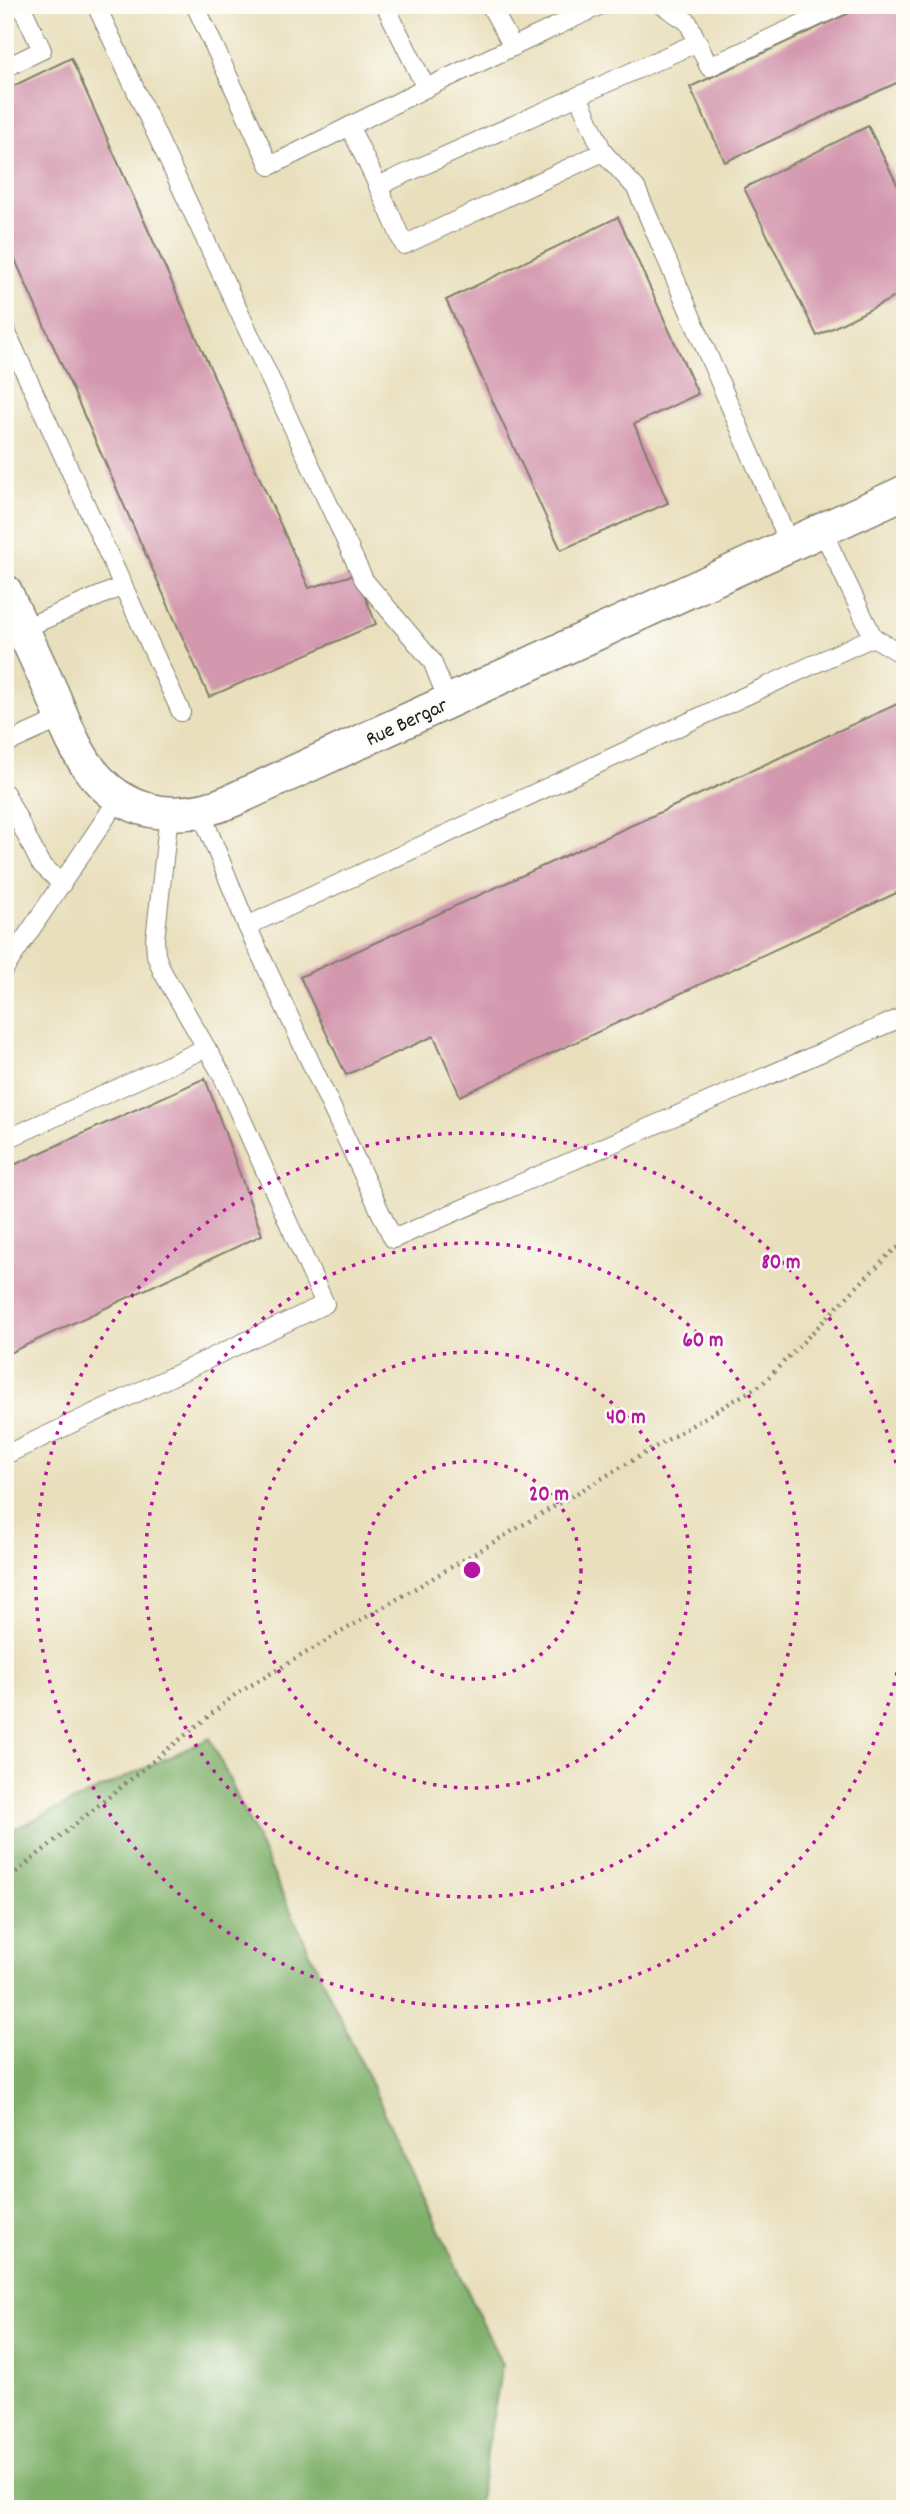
<svg xmlns="http://www.w3.org/2000/svg" width="910" height="2514" font-family="Dekko,sans-serif">
  <rect width="100%" height="100%" fill="#fdfcf7"/>
  <filter id="ink" filterUnits="userSpaceOnUse"><feTurbulence type="fractalNoise" baseFrequency=".0143" numOctaves="2"/><feDisplacementMap in="SourceGraphic" scale="14" xChannelSelector="R" yChannelSelector="G"/><feConvolveMatrix kernelMatrix="1 2 1 2 8 2 1 2 1" color-interpolation-filters="sRGB"/></filter>
  <filter id="wash" filterUnits="userSpaceOnUse"><feTurbulence type="fractalNoise" baseFrequency=".00686" numOctaves="4" result="noise"/><feDisplacementMap in="SourceGraphic" scale="28" xChannelSelector="R" yChannelSelector="G"/><feGaussianBlur stdDeviation="1.57" result="paint"/><feColorMatrix in="noise" values="0 0 0 0 0 0 0 0 0 0 0 0 0 0 0 0 0 1.4 0 .05"/><feComposite in="paint" operator="in"/></filter>
  <g filter="url(#wash)">
    <rect width="100%" height="100%" fill="#e9dfbc"/>
    <polygon fill="#7fb06b" stroke="#4e6644" stroke-width="2" points="210,1738 502,2365 477,2509 5,2509 5,1833"/>
    <g id="blocks">
      <g fill="#d397ae">
        <polygon points="866,5 905,5 905,79 725,162 690,87"/>
        <polygon points="71,58 309,588 356,574 376,624 209,697 5,237 5,90"/>
        <polygon points="868,126 905,200 905,292 817,336 744,188"/>
        <polygon points="618,217 698,394 634,424 668,503 561,550 446,300"/>
        <polygon points="897,704 905,720 905,889 460,1096 434,1036 346,1075 300,977"/>
        <polygon points="205,1078 262,1235 5,1355 5,1169"/>
      </g>
    </g>
  </g>
  <g filter="url(#ink)">
    <use href="#blocks" fill-opacity="0" stroke="#827e6c" stroke-width="2"/>
    <g fill="none" stroke-linecap="round" stroke-linejoin="round">
      <g stroke="#827e6c" stroke-width="20">
        <g id="lane">
          <polyline points="96,5 364,580 432,661 448,701"/>
          <polyline points="195,5 270,166 426,88 601,5"/>
          <polyline points="385,5 426,88"/>
          <polyline points="490,5 513,47"/>
          <polyline points="662,5 688,22 709,67 842,5"/>
          <polyline points="5,68 42,50 21,5"/>
          <polyline points="350,127 378,186 698,42"/>
          <polyline points="603,152 636,188 790,545"/>
          <polyline points="378,186 404,245 603,152 578,96"/>
          <polyline points="5,329 181,712"/>
          <polyline points="16,629 22,629 123,586"/>
          <polyline points="873,637 905,656"/>
          <polyline points="5,744 63,718"/>
          <polyline points="5,793 40,863 62,884"/>
          <polyline points="201,812 247,926 873,637 822,530"/>
          <polyline points="247,926 393,1239 905,1016"/>
          <polyline points="5,968 119,798"/>
          <polyline points="5,1140 206,1048"/>
          <polyline points="5,1455 325,1304 222,1075 162,971 156,955 155,940 169,814"/>
        </g>
      </g>
      <g stroke="#827e6c" stroke-width="36">
        <path id="street" d="M 5,591 C 21,625 36,659 52,693 C 64,721 76,755 97,778 C 133,819 186,821 233,800 L 905,492"/>
      </g>
      <polyline stroke="#827e6c" stroke-width="4.5" stroke-dasharray="2 5" stroke-linecap="butt" points="5,1881 236,1694 762,1384 890,1253 905,1243"/>
      <use href="#lane" stroke="#fff" stroke-width="18"/>
      <use href="#street" stroke="#fff" stroke-width="33"/>
    </g>
  </g>
  <g fill="none" stroke="#b5179e" stroke-width="3.5" stroke-dasharray="3.5 7">
    <circle cx="472" cy="1570" r="109"/>
    <circle cx="472" cy="1570" r="218"/>
    <circle cx="472" cy="1570" r="327"/>
    <path d="M905 1631A437 437 0 1 1 905 1509"/>
  </g>
  <g text-anchor="middle" stroke-width="5" stroke-linejoin="round" paint-order="stroke">
    <g font-size="21" fill="#1c1c1c" stroke="#fdfcf7">
      <text transform="translate(406 721) rotate(-25)" y="7">Rue Bergar</text>
    </g>
  </g>
  <circle cx="472" cy="1570" r="10" fill="#b5179e" stroke="#fdfcf7" stroke-width="3.5"/>
  <g font-size="21" text-anchor="middle" font-weight="bold" fill="#b5179e" stroke="#fdfcf7" stroke-width="5" stroke-linejoin="round" paint-order="stroke">
    <text x="781" y="1268">80 m</text>
    <text x="703" y="1346">60 m</text>
    <text x="626" y="1423">40 m</text>
    <text x="549" y="1500">20 m</text>
  </g>
  <rect width="910" height="2514" fill="none" stroke="#fdfcf7" stroke-width="28"/>
</svg>
